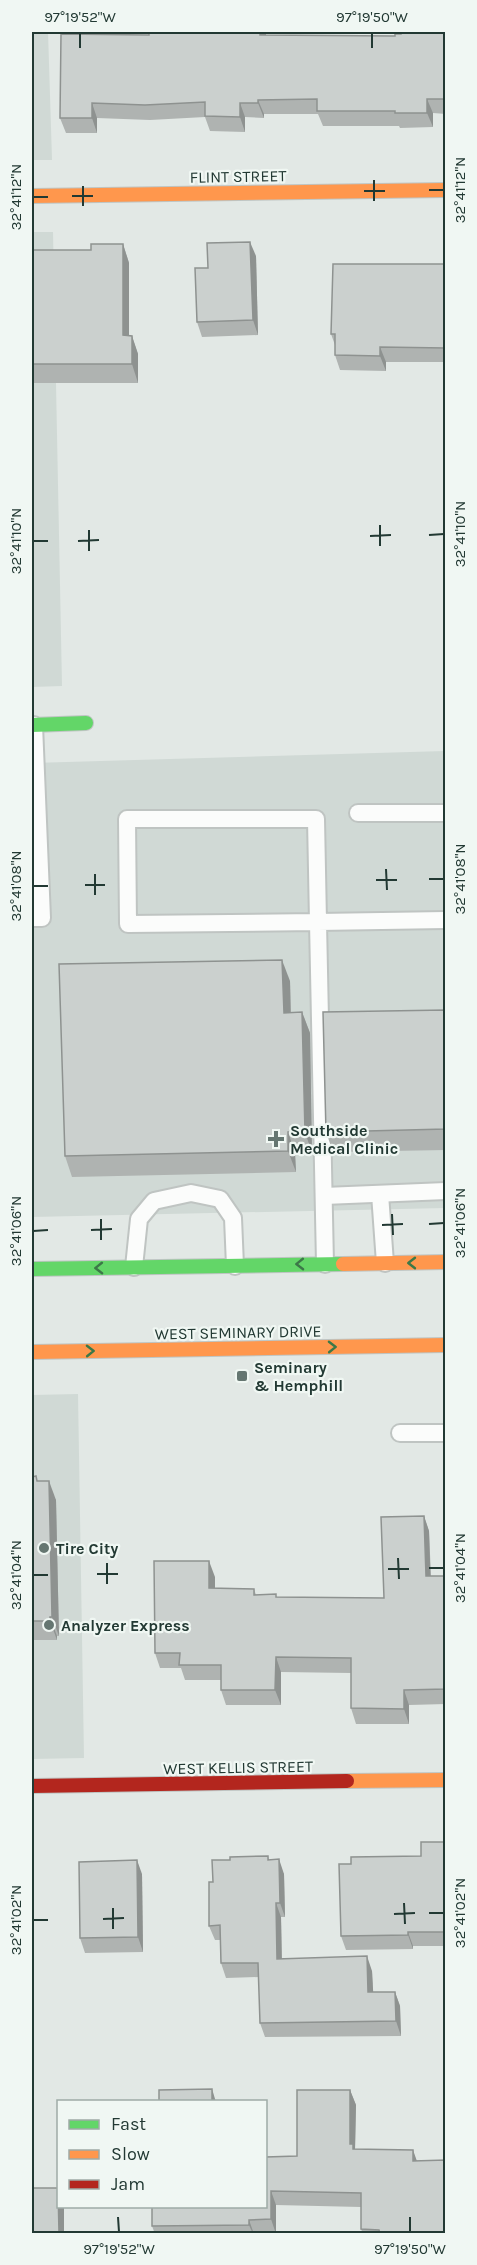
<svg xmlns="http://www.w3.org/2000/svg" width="477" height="2265" font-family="Karla,sans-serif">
  <rect width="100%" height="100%" fill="#e2e8e5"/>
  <g fill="#d0d9d5">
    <polygon points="32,32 48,32 52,160 32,160"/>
    <polygon points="32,232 53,232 62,686 32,687"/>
    <polygon points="445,751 445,1208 32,1217 32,763"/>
    <polygon points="78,1394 84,1758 32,1759 32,1395"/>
  </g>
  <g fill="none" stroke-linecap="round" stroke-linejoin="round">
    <g stroke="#bfc4c2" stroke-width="20">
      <g id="lane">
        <polyline points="358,813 446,813"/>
        <polyline points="32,918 42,918 34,725"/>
        <polyline points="380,1194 385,1263"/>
        <polyline points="324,1196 446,1191"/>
        <polyline points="325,1264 318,922 128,924 127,819 316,819 318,922 446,920"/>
        <polyline points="134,1267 139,1219 154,1201 191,1193 220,1199 233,1218 235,1266"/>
        <polyline points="400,1433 446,1433"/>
      </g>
    </g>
    <g stroke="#bfc5c3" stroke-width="16">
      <g id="fast">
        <polyline points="32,725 86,723"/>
        <polyline points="32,1269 343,1264"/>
      </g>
    </g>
    <g stroke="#bfc5c3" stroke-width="16">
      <g id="slow">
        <polyline points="32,196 446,190"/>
        <polyline points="343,1264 446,1262"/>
        <polyline points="32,1352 446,1345"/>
        <polyline points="347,1781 446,1780"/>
      </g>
    </g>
    <g stroke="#bfc5c3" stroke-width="16">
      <polyline id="jam" points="32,1786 347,1781"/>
    </g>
    <use href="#lane" stroke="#fbfcfb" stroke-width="16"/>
    <use href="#fast" stroke="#63d668" stroke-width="14"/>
    <use href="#slow" stroke="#ff974d" stroke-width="14"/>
    <use href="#jam" stroke="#b3261e" stroke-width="14"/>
  </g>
  <g fill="#afb3b1">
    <polygon points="446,32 446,114 433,113 433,127 400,128 399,126 323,126 318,114 264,114 264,118 245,117 245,132 210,131 205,117 150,120 97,118 97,133 66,133 60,118 149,35 266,34 266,36 395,36"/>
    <polygon points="123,244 129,263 129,336 132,336 138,354 138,383 32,383 32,250 91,250"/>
    <polygon points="256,256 258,335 202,337 197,322"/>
    <polygon points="446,264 446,362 386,362 386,371 340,370 335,355 335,345 331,334"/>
    <polygon points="290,981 291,1012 302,1012 310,1033 312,1153 295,1153 296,1172 72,1177 65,1156"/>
    <polygon points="446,1010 446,1150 333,1152 326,1132"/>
    <polygon points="32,1477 38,1481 56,1500 59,1636 57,1636 57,1640 32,1640"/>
    <polygon points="424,1516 429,1531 431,1576 446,1576 446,1704 409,1705 409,1724 356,1724 351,1708 351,1673 281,1672 281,1705 226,1705 221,1690 221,1680 185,1680 181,1668 160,1668 155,1653 215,1577 215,1588 254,1589 256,1595 277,1597 384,1598"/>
    <polygon points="446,1842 446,1946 413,1946 413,1949 346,1950 341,1936 351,1864 421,1856"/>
    <polygon points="268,1856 269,1860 284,1874 285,1917 281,1917 282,1959 372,1971 373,1992 395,1992 400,2006 401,2036 265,2037 260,2023 259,1977 226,1978 221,1963 220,1940 215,1940 209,1926 213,1882 230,1860"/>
    <polygon points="142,1874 143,1952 85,1953 80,1938"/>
    <polygon points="350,2090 356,2105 355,2149 417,2161 446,2234 363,2234 361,2229 361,2207 276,2205 276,2234 155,2234 152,2226 266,2157 297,2156"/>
  </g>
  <g fill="#8e9290">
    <polygon points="260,32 265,32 266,34 265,50 260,35"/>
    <polygon points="427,99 433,113 433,127 427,113"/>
    <polygon points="258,100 264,114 264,118 258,103"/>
    <polygon points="92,103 97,118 97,133 92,118"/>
    <polygon points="240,103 245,117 245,132 240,117"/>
    <polygon points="250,242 256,256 258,335 253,320"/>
    <polygon points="123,244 129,263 129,354 123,335"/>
    <polygon points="132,336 138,354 138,383 132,364"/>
    <polygon points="380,347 386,362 386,371 380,356"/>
    <polygon points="282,960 290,981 291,1033 284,1013"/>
    <polygon points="302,1012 310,1033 312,1153 305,1132"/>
    <polygon points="288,1132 295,1153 296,1172 288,1151"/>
    <polygon points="49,1481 56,1500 59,1636 52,1617"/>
    <polygon points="424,1516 429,1531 431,1592 426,1576"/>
    <polygon points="209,1561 215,1577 215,1603 209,1588"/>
    <polygon points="50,1617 57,1636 57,1640 50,1621"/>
    <polygon points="276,1657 281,1672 281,1705 275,1690"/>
    <polygon points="404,1690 409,1705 409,1724 404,1709"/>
    <polygon points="279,1859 284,1874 285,1917 280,1903"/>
    <polygon points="137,1860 142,1874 143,1952 138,1937"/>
    <polygon points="276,1903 281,1917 282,1974 277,1959"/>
    <polygon points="408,1932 413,1946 413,1949 408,1935"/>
    <polygon points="367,1956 372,1971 374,2007 368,1992"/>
    <polygon points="395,1992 400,2006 401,2036 396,2021"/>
    <polygon points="212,2089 216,2102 212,2102"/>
    <polygon points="350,2090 356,2105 355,2150 358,2159 350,2144"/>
    <polygon points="413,2150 418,2164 413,2161"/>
    <polygon points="271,2191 276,2205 276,2234 271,2219"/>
    <rect x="59" y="2206" width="5" height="28"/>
    <polygon points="249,2220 254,2234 253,2234 249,2225"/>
  </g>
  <g fill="#cbd0ce" stroke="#8e9290" stroke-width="1.5">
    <polygon points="149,32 260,32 260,35 395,36 395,34 401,34 401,32 446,32 446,99 427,99 427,113 395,113 395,111 317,111 317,99 258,100 258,103 240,103 240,117 205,116 205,102 145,105 92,103 92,118 60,118 61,34 149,35"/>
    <polygon points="250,242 253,320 197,322 195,268 208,268 207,243"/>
    <polygon points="91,244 123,244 123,335 132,336 132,364 32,364 32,250 91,250"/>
    <polygon points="333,264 446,264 446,348 380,347 380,356 335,355 335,334 331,334"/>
    <polygon points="282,960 284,1013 302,1012 305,1132 288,1132 288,1151 65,1156 59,964"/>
    <polygon points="446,1010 446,1129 326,1132 323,1012"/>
    <polygon points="36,1476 37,1481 49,1481 52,1617 50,1617 50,1621 32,1621 32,1477"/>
    <polygon points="424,1516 426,1576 446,1576 446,1689 404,1690 404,1709 351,1708 351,1658 276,1657 275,1690 221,1690 221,1665 179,1665 180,1653 155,1653 154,1561 209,1561 209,1588 254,1589 254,1595 276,1594 276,1597 384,1598 381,1517"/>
    <polygon points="421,1842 446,1842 446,1932 408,1932 408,1935 341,1936 339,1864 351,1864 351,1857 421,1856"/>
    <polygon points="268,1856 268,1860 279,1859 280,1903 276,1903 277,1959 367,1956 368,1992 395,1992 396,2021 260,2023 258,1963 221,1963 220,1925 209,1926 209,1882 213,1882 212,1860 230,1860 230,1857"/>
    <polygon points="137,1860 138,1937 80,1938 79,1862"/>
    <polygon points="212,2089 212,2102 159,2102 159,2090"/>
    <polygon points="297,2090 350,2090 350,2144 353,2144 353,2149 413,2150 413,2161 446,2160 446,2234 380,2234 379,2230 361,2229 361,2193 271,2191 271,2219 249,2220 249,2225 152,2226 152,2206 266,2206 266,2157 297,2156"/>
    <polygon points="32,2188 58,2188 59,2234 32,2234"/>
  </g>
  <defs><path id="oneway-chevron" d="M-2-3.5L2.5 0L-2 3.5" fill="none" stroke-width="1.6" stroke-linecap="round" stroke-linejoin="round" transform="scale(1.5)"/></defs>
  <g stroke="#3c7848">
    <use href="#oneway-chevron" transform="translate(412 1263) rotate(180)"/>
    <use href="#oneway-chevron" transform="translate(300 1264) rotate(179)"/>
    <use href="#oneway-chevron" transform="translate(99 1268) rotate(179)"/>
    <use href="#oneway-chevron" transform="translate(332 1347) rotate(-1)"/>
    <use href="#oneway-chevron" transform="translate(90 1351) rotate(-1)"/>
  </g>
  <path fill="none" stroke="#223933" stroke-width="2" d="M 80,33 L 80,48M 372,33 L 372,48M 374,180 L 374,201M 83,186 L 83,206M 429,190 L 444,190M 364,191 L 385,191M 72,196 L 93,196M 33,197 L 48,197M 380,525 L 380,546M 89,530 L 89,551M 429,535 L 444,534M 370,536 L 391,535M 33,541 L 48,541M 78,541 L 99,540M 386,869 L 387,890M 95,874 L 95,895M 429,879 L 444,879M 376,880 L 397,880M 85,885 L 105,885M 33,886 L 48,886M 392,1214 L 393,1235M 101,1219 L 101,1240M 429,1224 L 444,1223M 382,1225 L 403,1224M 91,1230 L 112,1229M 33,1231 L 48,1230M 398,1558 L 399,1579M 107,1563 L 107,1584M 429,1568 L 444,1568M 388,1569 L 409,1569M 97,1574 L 118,1574M 33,1575 L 48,1575M 404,1903 L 405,1924M 113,1908 L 113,1929M 429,1913 L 444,1913M 394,1914 L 415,1913M 103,1919 L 124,1918M 33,1920 L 48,1920M 118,2217 L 119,2232M 410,2217 L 410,2232"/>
  <g fill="#657671" stroke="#f0f7f3" stroke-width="2">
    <path d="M273 1130h6v6h6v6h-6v6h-6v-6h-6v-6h6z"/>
    <rect x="236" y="1370" width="12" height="12" rx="3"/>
    <circle cx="44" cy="1548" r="6"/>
    <circle cx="49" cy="1625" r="6"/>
  </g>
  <g text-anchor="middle" stroke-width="4.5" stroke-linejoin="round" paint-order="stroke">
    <g font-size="16" fill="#223933" stroke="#f0f7f3">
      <text transform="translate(238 176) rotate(-1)" y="6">FLINT STREET</text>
      <text transform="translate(238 1332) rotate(-1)" y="6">WEST SEMINARY DRIVE</text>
      <text transform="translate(238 1767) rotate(-1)" y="6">WEST KELLIS STREET</text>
    </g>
    <g font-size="16" font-weight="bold" fill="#223933" stroke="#f0f7f3" text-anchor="start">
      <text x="290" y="1136">Southside<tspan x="290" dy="18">Medical Clinic</tspan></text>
      <text x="254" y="1373">Seminary<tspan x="254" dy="18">&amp; Hemphill</tspan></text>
      <text x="56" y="1554">Tire City</text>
      <text x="61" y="1631">Analyzer Express</text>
    </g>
  </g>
  <rect width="477" height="2265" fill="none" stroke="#f0f7f3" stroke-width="66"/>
  <rect x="57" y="2100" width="210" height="108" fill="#f0f7f3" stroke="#9eaba6" stroke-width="1.5"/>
  <rect x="69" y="2120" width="30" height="9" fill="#63d668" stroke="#9eaba6" stroke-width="1.5"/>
  <text x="111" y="2130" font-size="18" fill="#223933">Fast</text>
  <rect x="69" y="2150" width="30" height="9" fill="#ff974d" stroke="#9eaba6" stroke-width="1.5"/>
  <text x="111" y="2160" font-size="18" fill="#223933">Slow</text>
  <rect x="69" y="2180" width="30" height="9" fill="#b3261e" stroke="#9eaba6" stroke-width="1.5"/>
  <text x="111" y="2190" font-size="18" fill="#223933">Jam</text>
  <rect x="33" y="33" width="411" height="2199" fill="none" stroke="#223933" stroke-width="2"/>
  <g font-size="15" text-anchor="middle" fill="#223933">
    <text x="80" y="22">97°19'52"W</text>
    <text x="372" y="22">97°19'50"W</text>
    <text transform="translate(460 190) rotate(-90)" y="5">32°41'12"N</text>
    <text transform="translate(16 197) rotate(-90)" y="5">32°41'12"N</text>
    <text transform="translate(460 534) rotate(-90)" y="5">32°41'10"N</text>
    <text transform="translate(16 541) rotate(-90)" y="5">32°41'10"N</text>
    <text transform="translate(460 879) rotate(-90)" y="5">32°41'08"N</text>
    <text transform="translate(16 886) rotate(-90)" y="5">32°41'08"N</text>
    <text transform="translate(460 1223) rotate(-90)" y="5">32°41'06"N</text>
    <text transform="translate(16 1231) rotate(-90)" y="5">32°41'06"N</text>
    <text transform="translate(460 1568) rotate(-90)" y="5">32°41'04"N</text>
    <text transform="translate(16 1575) rotate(-90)" y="5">32°41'04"N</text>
    <text transform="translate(460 1913) rotate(-90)" y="5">32°41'02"N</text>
    <text transform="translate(16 1920) rotate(-90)" y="5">32°41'02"N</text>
    <text x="119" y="2254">97°19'52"W</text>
    <text x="410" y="2254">97°19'50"W</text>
  </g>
</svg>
